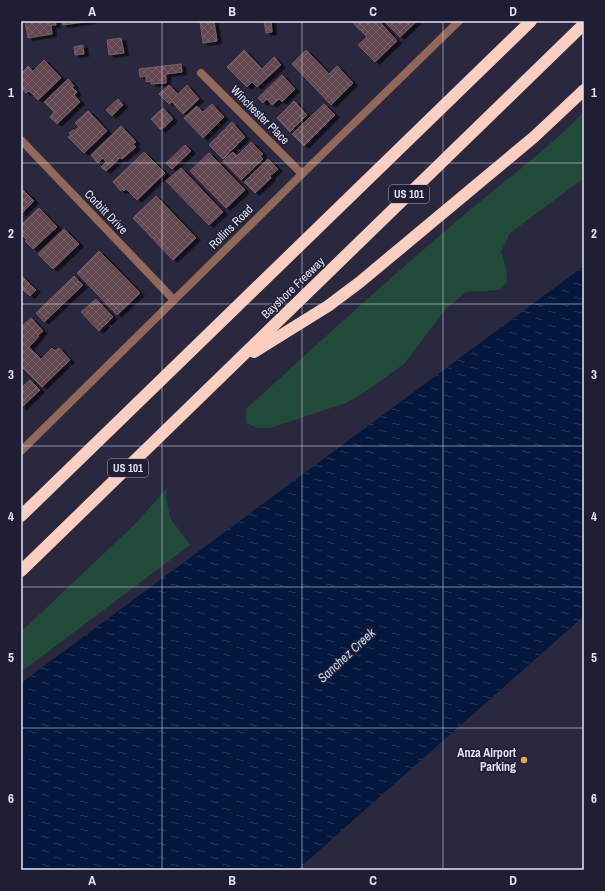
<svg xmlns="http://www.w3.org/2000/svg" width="605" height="891" font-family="'Archivo Narrow',sans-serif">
  <defs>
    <pattern id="water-ripples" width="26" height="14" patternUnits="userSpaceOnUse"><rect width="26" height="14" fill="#04173c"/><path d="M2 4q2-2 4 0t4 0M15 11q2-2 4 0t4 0" fill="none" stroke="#283959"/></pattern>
    <pattern id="building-cross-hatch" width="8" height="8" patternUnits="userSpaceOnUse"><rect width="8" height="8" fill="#624650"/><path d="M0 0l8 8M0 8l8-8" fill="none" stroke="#78616a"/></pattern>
    <filter id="shadow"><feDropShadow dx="4.5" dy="2.5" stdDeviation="0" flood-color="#0009"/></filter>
  </defs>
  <rect width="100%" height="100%" fill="#29283e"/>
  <g fill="#224a38">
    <path d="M 584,112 L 584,178 L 510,233 L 501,252 L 506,268 L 507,282 L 499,290 L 466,292 L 445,310 L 404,364 L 365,392 L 346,403 L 270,428 L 258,428 L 246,423 L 246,409 C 316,345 386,281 458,220 C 500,184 545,152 584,112 Z"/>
    <polygon points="167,488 166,497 170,518 190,545 21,672 21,632 136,523"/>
  </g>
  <polygon fill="url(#water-ripples)" points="584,266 584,616 297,870 21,870 21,683"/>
  <g fill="url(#building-cross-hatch)" stroke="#7a5d67" filter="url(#shadow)">
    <polygon points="25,21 55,21 56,25 51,25 52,34 28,38"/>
    <polygon points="62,21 91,21 63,25"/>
    <polygon points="205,21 214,21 217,41 203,43 200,22"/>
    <polygon points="264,21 271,21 272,32 266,33"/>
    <polygon points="351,21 379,21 397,41 375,62 358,45 367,37"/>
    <polygon points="384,21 417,21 400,37"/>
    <polygon points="121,38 124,53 109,55 107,40"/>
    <polygon points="83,45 84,54 75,55 74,47"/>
    <polygon points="244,50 262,69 274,57 281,65 257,87 252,82 247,87 227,67"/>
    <polygon points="306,50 329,74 337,66 353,83 331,105 292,64"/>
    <polygon points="44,60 61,78 38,100 29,91 26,93 21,88 21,70 23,72 28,66 33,71"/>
    <polygon points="181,64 182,72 166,74 166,83 151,84 151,81 146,82 146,76 140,77 139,69"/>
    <polygon points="282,75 295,89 282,102 279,99 272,105 267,99 263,103 258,98"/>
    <polygon points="68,79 74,86 72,87 77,92 74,95 80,102 57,124 50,117 54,112 44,102"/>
    <polygon points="169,85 178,94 187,85 199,99 183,114 172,102 169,104 159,94"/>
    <polygon points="118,99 123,105 112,116 106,110"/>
    <polygon points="294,101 307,115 290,132 277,118"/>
    <polygon points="212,104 224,117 203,138 184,118 197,106 203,112"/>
    <polygon points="324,104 335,115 304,146 292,134"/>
    <polygon points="163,108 173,119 161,130 151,119"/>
    <polygon points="88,111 107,131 84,153 68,137 71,135 69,133 73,130 74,131 79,127 75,123"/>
    <polygon points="232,122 245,137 223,159 209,145"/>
    <polygon points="121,126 136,142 133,144 136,147 122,159 120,158 106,171 101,167 106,162 103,158 98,163 91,155"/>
    <polygon points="251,142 263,154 260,156 263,159 241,180 223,161 233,152 237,156"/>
    <polygon points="185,145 191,151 172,169 166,163"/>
    <polygon points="144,152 165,173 137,200 126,189 124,191 123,189 121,191 113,182"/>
    <polygon points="209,153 245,190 226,208 190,171"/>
    <polygon points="268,159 278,169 270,176 271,178 255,193 244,182"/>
    <polygon points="181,168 223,212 209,225 166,181"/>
    <polygon points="21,188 34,201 21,214"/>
    <polygon points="156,196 196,238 173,260 133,218"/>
    <polygon points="39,208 57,227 33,249 25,241 27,240 21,234 21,225"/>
    <polygon points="64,229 79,244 53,269 38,254"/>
    <polygon points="99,251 140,293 117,315 77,273"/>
    <polygon points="21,275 30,284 23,291 21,288"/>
    <polygon points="74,276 83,285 44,322 36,313"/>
    <polygon points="31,285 36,290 30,296 24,291"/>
    <polygon points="96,299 113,317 99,331 81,312"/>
    <polygon points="31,318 43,331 38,335 39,336 29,347 41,359 52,348 55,351 59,348 70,360 42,387 21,366 21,327"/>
    <polygon points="30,380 40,390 21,408 21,388"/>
  </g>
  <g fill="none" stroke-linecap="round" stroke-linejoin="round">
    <g stroke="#936859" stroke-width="8">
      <polyline points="201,73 302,174"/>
      <polyline points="21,140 174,300"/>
    </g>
    <polyline stroke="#936859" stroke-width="8" points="21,451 302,174 459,21"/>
    <g stroke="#fbcec0" stroke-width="12">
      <polyline points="254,352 328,306 360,282 534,137 584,90"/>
      <polyline points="21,516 531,21"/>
      <polyline points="21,571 584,24"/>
    </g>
  </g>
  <path fill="none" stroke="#e4e5f4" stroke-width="1" stroke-opacity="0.55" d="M 162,21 L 162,870M 302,21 L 302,870M 443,21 L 443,870M 21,163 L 584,163M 21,304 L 584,304M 21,446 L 584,446M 21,587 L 584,587M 21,728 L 584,728"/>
  <circle fill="#e8ab37" stroke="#1f1e34" stroke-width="1.5" cx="524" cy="760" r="4"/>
  <g text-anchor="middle" stroke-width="3" stroke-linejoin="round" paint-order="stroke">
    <g fill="#1f1e34" stroke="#a9a9ba" stroke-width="1">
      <rect x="389" y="185" width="40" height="18" rx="3"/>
      <rect x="108" y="459" width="40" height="18" rx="3"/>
    </g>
    <g font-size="11" font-weight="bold" fill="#e4e5f4">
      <text x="409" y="198">US 101</text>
      <text x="128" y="472">US 101</text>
    </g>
    <g font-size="12" fill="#e4e5f4" stroke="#1f1e34">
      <text transform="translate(260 115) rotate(45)" y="4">Winchester Place</text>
      <text transform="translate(106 212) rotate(46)" y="4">Corbitt Drive</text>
      <text transform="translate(231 227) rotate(-45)" y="4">Rollins Road</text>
      <text transform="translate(293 288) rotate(-44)" y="4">Bayshore Freeway</text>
    </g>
    <g font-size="12" font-weight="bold" fill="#e4e5f4" stroke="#1f1e34" text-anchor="end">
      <text x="516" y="757">Anza Airport<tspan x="516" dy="14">Parking</tspan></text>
    </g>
    <g font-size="13" font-style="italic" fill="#c7d7f3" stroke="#1f1e34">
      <text transform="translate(346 655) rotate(-43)" y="5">Sanchez Creek</text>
    </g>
  </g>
  <rect width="605" height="891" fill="none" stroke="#1f1e34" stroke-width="44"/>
  <rect x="22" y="22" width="561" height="847" fill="none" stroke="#e4e5f4" stroke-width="1.5"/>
  <g font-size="13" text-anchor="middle" font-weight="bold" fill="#e4e5f4">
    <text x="92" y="16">A</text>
    <text x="232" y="16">B</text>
    <text x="373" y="16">C</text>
    <text x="513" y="16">D</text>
    <text x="11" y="97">1</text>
    <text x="594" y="97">1</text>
    <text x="11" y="238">2</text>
    <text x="594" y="238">2</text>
    <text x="11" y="379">3</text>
    <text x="594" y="379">3</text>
    <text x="11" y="521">4</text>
    <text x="594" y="521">4</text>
    <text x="11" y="662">5</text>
    <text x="594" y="662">5</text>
    <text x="11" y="803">6</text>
    <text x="594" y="803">6</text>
    <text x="92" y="885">A</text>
    <text x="232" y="885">B</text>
    <text x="373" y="885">C</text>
    <text x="513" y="885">D</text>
  </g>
</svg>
